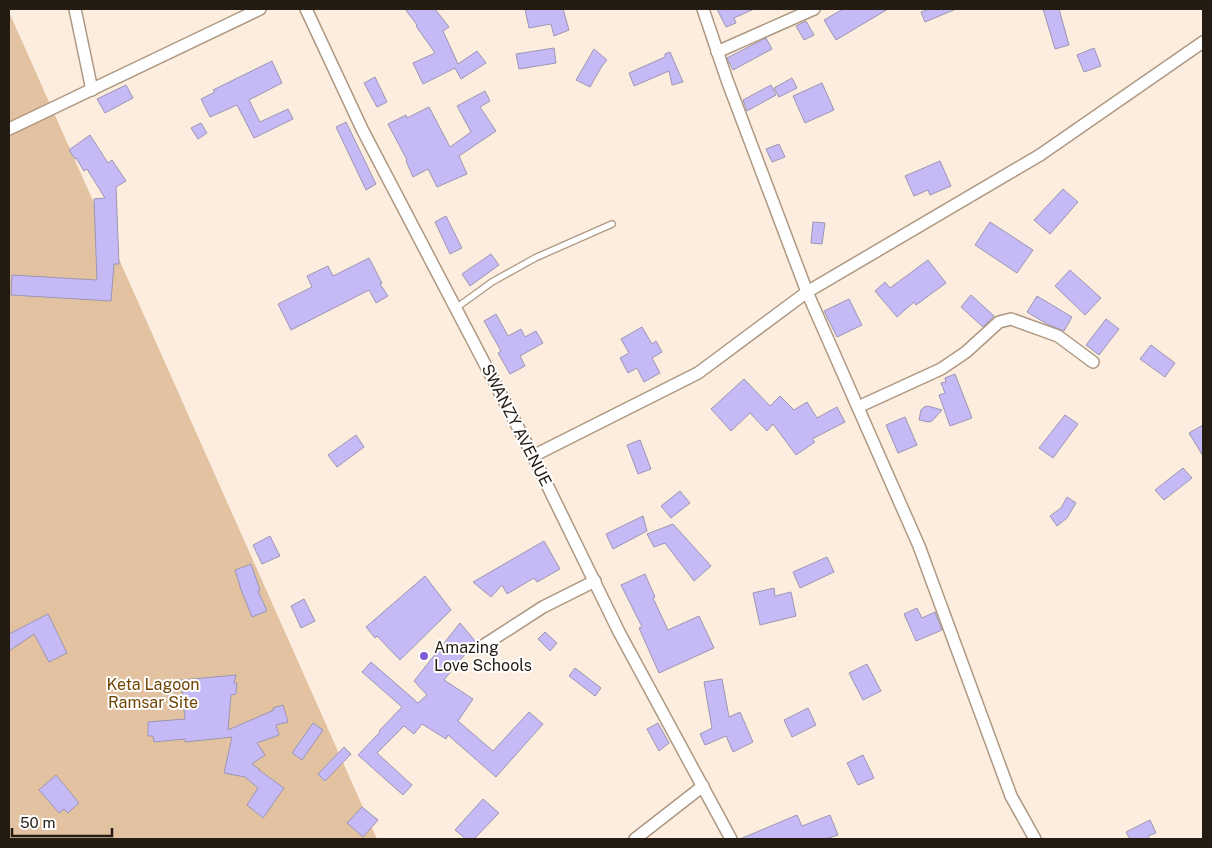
<svg xmlns="http://www.w3.org/2000/svg" width="1212" height="848" font-family="'Public Sans',sans-serif">
  <rect width="100%" height="100%" fill="#fceddf"/>
  <polygon fill="#e2c2a1" points="9,12 377,839 9,839"/>
  <g fill="#c6baf6" stroke="#9b96b2">
    <polygon points="405,9 435,9 449,27 443,31 458,64 477,51 486,63 461,79 455,68 423,84 413,63 435,53 416,26 417,25"/>
    <polygon points="525,9 563,9 569,30 554,36 551,24 529,28"/>
    <polygon points="717,9 754,9 734,18 736,23 726,27"/>
    <polygon points="843,9 888,9 836,40 824,20"/>
    <polygon points="929,9 956,9 925,22 921,12"/>
    <polygon points="1043,9 1059,9 1069,45 1055,49"/>
    <polygon points="806,21 814,35 804,40 796,26"/>
    <polygon points="766,38 772,49 733,70 727,58"/>
    <polygon points="554,48 556,63 519,69 516,54"/>
    <polygon points="1094,48 1101,66 1084,72 1077,55"/>
    <polygon points="594,49 607,60 602,66 590,87 576,80"/>
    <polygon points="670,52 683,82 672,85 669,71 634,86 629,73 665,57 665,54"/>
    <polygon points="272,61 282,83 249,100 260,122 288,109 293,119 254,138 237,105 210,117 201,99 215,92 213,90"/>
    <polygon points="375,77 387,102 377,107 364,83"/>
    <polygon points="792,78 797,88 779,97 774,88"/>
    <polygon points="822,83 834,110 805,123 793,96"/>
    <polygon points="126,85 133,98 105,113 97,99"/>
    <polygon points="771,85 776,95 747,111 743,100"/>
    <polygon points="485,91 490,101 480,107 496,131 459,156 467,174 437,187 428,169 413,177 406,161 407,160 388,124 406,115 407,118 429,107 450,147 471,132 457,106"/>
    <polygon points="346,122 376,184 366,190 336,127"/>
    <polygon points="201,123 207,133 198,139 191,128"/>
    <polygon points="90,135 108,163 112,160 126,181 116,187 119,264 114,264 111,301 11,295 12,275 97,280 94,199 105,198 87,169 84,171 76,158 75,159 69,150"/>
    <polygon points="779,144 785,157 772,162 766,149"/>
    <polygon points="940,161 951,186 930,195 928,190 914,196 905,176"/>
    <polygon points="1063,189 1078,202 1050,234 1034,220"/>
    <polygon points="446,216 462,248 450,254 435,222"/>
    <polygon points="813,222 825,223 822,244 811,243"/>
    <polygon points="990,222 1033,250 1017,273 975,245"/>
    <polygon points="491,254 499,265 470,286 462,274"/>
    <polygon points="369,258 382,283 380,284 388,296 376,303 369,290 291,330 278,304 312,287 307,276 328,266 333,276"/>
    <polygon points="928,260 946,283 916,305 914,302 897,317 875,291 885,282 890,288"/>
    <polygon points="1070,270 1101,298 1085,315 1055,286"/>
    <polygon points="971,295 994,316 983,327 961,307"/>
    <polygon points="1037,296 1072,317 1064,331 1047,324 1027,312"/>
    <polygon points="849,299 862,325 837,337 824,311"/>
    <polygon points="496,314 508,336 521,329 525,337 536,331 543,343 520,356 525,366 510,374 498,353 501,351 484,321"/>
    <polygon points="1106,319 1119,329 1099,355 1086,345"/>
    <polygon points="642,327 652,344 656,341 662,352 652,358 660,373 644,382 637,368 628,373 620,358 629,353 621,339"/>
    <polygon points="1151,345 1175,363 1165,377 1140,359"/>
    <polygon points="955,374 972,418 950,426 939,395 945,393 941,383 946,382 945,378"/>
    <polygon points="744,379 770,406 780,396 794,410 807,402 817,418 837,407 845,422 812,439 815,442 796,455 773,424 767,431 750,413 731,431 711,409"/>
    <polygon points="928,406 942,410 932,421 928,422 919,420 921,410 924,407"/>
    <polygon points="1065,415 1078,424 1053,458 1039,448"/>
    <polygon points="905,417 917,445 898,453 886,425"/>
    <polygon points="1203,425 1203,456 1189,433"/>
    <polygon points="356,435 364,447 337,467 328,455"/>
    <polygon points="640,440 651,469 638,474 627,445"/>
    <polygon points="1183,468 1192,478 1164,500 1155,490"/>
    <polygon points="680,491 690,503 671,518 661,506"/>
    <polygon points="1067,497 1076,503 1067,518 1057,526 1050,516 1061,508"/>
    <polygon points="643,516 647,531 613,549 606,534"/>
    <polygon points="673,524 711,566 694,581 665,543 654,547 647,534"/>
    <polygon points="270,536 280,556 262,564 253,545"/>
    <polygon points="544,541 560,569 537,582 534,578 507,594 502,585 491,597 473,582"/>
    <polygon points="827,557 834,572 800,588 793,572"/>
    <polygon points="251,564 260,590 258,591 267,611 252,617 240,587 240,586 235,570"/>
    <polygon points="645,574 655,597 653,598 668,630 699,616 714,648 659,673 639,628 642,627 621,585"/>
    <polygon points="425,576 451,610 400,660 377,636 375,638 366,627"/>
    <polygon points="774,588 775,596 791,592 796,616 760,625 753,593"/>
    <polygon points="304,599 315,621 301,628 291,606"/>
    <polygon points="917,608 922,618 935,612 942,630 916,641 904,614"/>
    <polygon points="48,614 67,653 49,662 34,634 9,651 9,634"/>
    <polygon points="460,623 476,642 474,644 474,649 468,655 466,653 444,680 473,699 458,721 493,751 529,712 543,724 496,777 448,735 446,739 422,724 414,734 404,726 377,753 412,785 403,795 358,755 380,732 379,731 402,707 362,672 371,662 418,703 427,695 414,681"/>
    <polygon points="545,632 557,643 550,651 538,639"/>
    <polygon points="867,664 881,691 863,700 849,673"/>
    <polygon points="575,668 601,688 595,696 569,676"/>
    <polygon points="236,675 234,683 237,683 236,694 231,695 228,730 274,710 273,708 283,705 288,722 276,725 279,735 257,743 265,755 252,764 260,770 259,770 284,788 263,818 247,805 258,788 245,777 224,773 232,737 185,742 185,739 154,742 153,736 148,736 148,722 185,719 181,680"/>
    <polygon points="722,679 729,717 740,712 753,742 733,752 726,736 705,745 700,734 712,728 704,682"/>
    <polygon points="808,708 816,725 792,737 784,720"/>
    <polygon points="313,723 323,730 302,760 292,753"/>
    <polygon points="658,723 669,743 659,751 647,729"/>
    <polygon points="344,747 351,754 325,781 318,774"/>
    <polygon points="863,755 874,778 858,785 847,763"/>
    <polygon points="56,775 79,803 68,813 64,809 59,813 39,790"/>
    <polygon points="483,799 499,813 474,839 466,839 455,830"/>
    <polygon points="362,807 378,820 363,837 347,823"/>
    <polygon points="797,815 802,826 830,815 838,835 826,839 740,839"/>
    <polygon points="1150,820 1156,833 1148,836 1150,839 1130,839 1126,832"/>
  </g>
  <g fill="none" stroke-linecap="round" stroke-linejoin="round">
    <g stroke="#ae9882" stroke-width="8">
      <polyline id="lane" points="456,308 492,282 535,258 612,224"/>
    </g>
    <g stroke="#ae9882" stroke-width="14">
      <g id="street">
        <polyline points="75,9 92,90"/>
        <polyline points="306,9 362,129 533,456 619,632 731,839"/>
        <polyline points="703,9 727,80 807,292 919,546 1011,796 1035,839"/>
        <polyline points="717,52 814,9"/>
        <polyline points="9,129 260,9"/>
        <polyline points="858,407 941,369 966,352 999,322 1011,319 1058,336 1093,362"/>
        <polyline points="533,456 698,373 807,292 1040,155 1203,42"/>
        <polyline points="481,647 543,607 595,581"/>
        <polyline points="635,839 703,786"/>
      </g>
    </g>
    <use href="#lane" stroke="#fff" stroke-width="5.5"/>
    <use href="#street" stroke="#fff" stroke-width="11"/>
  </g>
  <circle fill="#7e5ad4" stroke="#fff" stroke-width="2" cx="424" cy="656" r="5"/>
  <g text-anchor="middle" stroke-width="4" stroke-linejoin="round" paint-order="stroke">
    <g font-size="16" fill="#241b13" stroke="#fff">
      <text transform="translate(517 425) rotate(63)" y="6">SWANZY AVENUE</text>
    </g>
    <g font-size="16" fill="#241b13" stroke="#fff" text-anchor="start">
      <text x="434" y="653">Amazing<tspan x="434" dy="18">Love Schools</tspan></text>
    </g>
    <g font-size="16" fill="#704404" stroke="#fff">
      <text x="153" y="690">Keta Lagoon<tspan x="153" dy="18">Ramsar Site</tspan></text>
    </g>
  </g>
  <rect width="1212" height="848" fill="none" stroke="#241b13" stroke-width="20"/>
  <path d="M12 828v8h100v-8" fill="none" stroke="#241b13" stroke-width="2.5"/>
  <text x="20" y="828" font-size="15" fill="#241b13" stroke="#ffffff" stroke-width="4" paint-order="stroke">50 m</text>
</svg>
